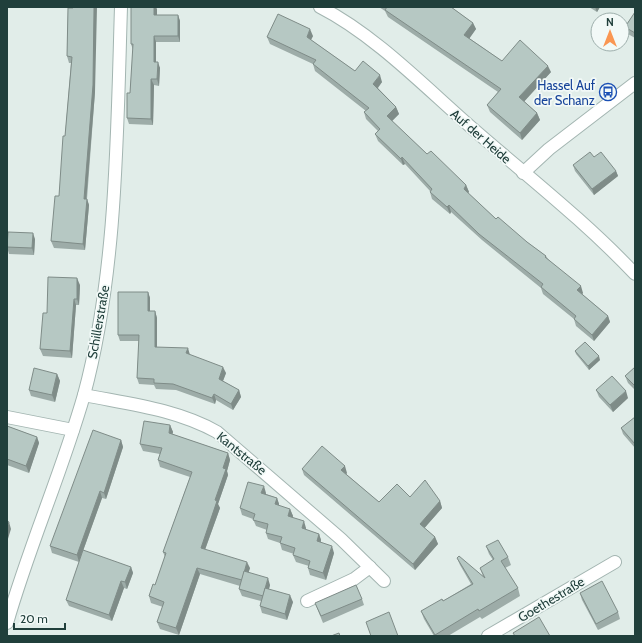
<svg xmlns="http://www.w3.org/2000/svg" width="642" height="643" font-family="Cabin,sans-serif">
  <rect width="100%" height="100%" fill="#e1ede9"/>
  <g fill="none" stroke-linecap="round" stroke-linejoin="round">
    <g stroke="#a3b5b1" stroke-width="14">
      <g id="minor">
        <path d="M 320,7 C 375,35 426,88 472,128 C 527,176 585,221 635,274"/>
        <polyline points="523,173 549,149 635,83"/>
        <path d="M 84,395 C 129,404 176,409 217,432 L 341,539 L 384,581"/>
        <polyline points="7,417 73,430"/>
        <polyline points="307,601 354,579 370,567"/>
        <path d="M 7,623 C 29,546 62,472 84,395 C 117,273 117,133 121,7"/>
        <polyline points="488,636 615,562"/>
      </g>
    </g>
    <use href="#minor" stroke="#fff" stroke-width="12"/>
  </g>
  <g fill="#9daca8">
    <polygon points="379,7 451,7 473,23 476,29 469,38 502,61 551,72 524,101 537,113 540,120 522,140 490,112 487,105 498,92 388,17 385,11"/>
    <polygon points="589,7 600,7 597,12"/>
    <polygon points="68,8 95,92 87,199 89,205 85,250 54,248 51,241 59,196 65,136 71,63 69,63 67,56"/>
    <polygon points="157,9 157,15 178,15 180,21 180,42 156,42 156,62 160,68 159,86 154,85 153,125 129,124 127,118 130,93 133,50 131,44"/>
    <polygon points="635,12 635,38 628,34 625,27"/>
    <polygon points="313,36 311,40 355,71 382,82 378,88 396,107 399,114 392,121 427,154 466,185 469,192 468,193 496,219 527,242 546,256 548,259 583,293 582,294 608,316 610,322 594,341 576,326 574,319 543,294 541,288 482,240 451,212 450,214 432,199 430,192 430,191 405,164 403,165 378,141 375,134 378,131 366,119 364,112 366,111 315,71 313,64 270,44 267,37"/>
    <polygon points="594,157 616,171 618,176 594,195 575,171 573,165"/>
    <polygon points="35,239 34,255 9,254 7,247"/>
    <polygon points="80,285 79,305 76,305 72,358 43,356 40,349 47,313"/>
    <polygon points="148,292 150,298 150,311 155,311 157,318 157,347 190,355 226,373 223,381 239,390 241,397 233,410 216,400 215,404 176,390 156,389 154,385 139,384 137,378 139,341 120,341 118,335"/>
    <polygon points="575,351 600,360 589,370 576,354"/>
    <polygon points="635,367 635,390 628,383 625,376"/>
    <polygon points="57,374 60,381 55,402 31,396 29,390"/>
    <polygon points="596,390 628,398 613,412 599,397"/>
    <polygon points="635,417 635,448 623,434 621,428"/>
    <polygon points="170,425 173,432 172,434 228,453 230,460 227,471 228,475 218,504 220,508 205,550 250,568 248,572 270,585 269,589 293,602 287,620 262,613 260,606 261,601 242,596 239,589 240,586 200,574 179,635 160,629 157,622 163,607 151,603 149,596 155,585 165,557 163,552 190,477 160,467 158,460 160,454 143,451 140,444"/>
    <polygon points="7,426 37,437 39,443 29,473 7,465"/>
    <polygon points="121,440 123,447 106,499 102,498 79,562 52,553 50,546"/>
    <polygon points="302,469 347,473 346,474 379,502 410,497 440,501 442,508 424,528 435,537 438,544 415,570 304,475"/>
    <polygon points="266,493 266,494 277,498 279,504 279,506 290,509 293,516 292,518 306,528 306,530 319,534 321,540 321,542 334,553 326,580 310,575 308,568 309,566 296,562 293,555 294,554 282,550 280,543 268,539 266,533 267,530 256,526 253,519 242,515 240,508"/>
    <polygon points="486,546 508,557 511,565 505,568 518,588 520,596 482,619 480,617 448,636 434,636 424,619 421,611 443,601 471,584 460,565 457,558 483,576 480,568 493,560 489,554"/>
    <polygon points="131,567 133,573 127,589 124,588 112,621 69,606 66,600"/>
    <polygon points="580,593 618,612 620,619 598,630 582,600"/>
    <polygon points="362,599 364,605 323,623 315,603"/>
  </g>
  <g fill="#7f8c88">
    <polygon points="94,7 97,7 95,92 86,202 87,199 89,205 85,250 83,244 84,199"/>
    <polygon points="154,7 156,7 157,9 157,21 154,15"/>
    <polygon points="595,7 600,7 597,12"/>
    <polygon points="178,15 180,21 180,42 178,36"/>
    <polygon points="473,23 476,29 467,42 464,35"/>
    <polygon points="310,29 313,36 309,43 307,37"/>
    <polygon points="154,36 156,42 156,68 154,62"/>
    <polygon points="158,62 160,68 159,86 157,79"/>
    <polygon points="548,66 551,72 522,104 519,97"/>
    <polygon points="380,75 382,82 376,90 373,84"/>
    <polygon points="151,79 154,85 153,125 151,119"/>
    <polygon points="396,107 399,114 390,123 387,116"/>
    <polygon points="537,113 540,120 522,140 520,133"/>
    <polygon points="402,157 405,164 403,165 401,159"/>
    <polygon points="616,171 618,176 594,195 592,189"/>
    <polygon points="466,185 469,192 466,195 464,189"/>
    <polygon points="449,205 451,212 450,214 447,207"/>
    <polygon points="33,233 35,239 34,255 32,248"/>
    <polygon points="77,278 80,285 79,305 77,299"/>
    <polygon points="581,286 583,293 580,297 577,290"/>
    <polygon points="148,292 150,298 150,318 148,311"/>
    <polygon points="74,299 76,305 72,358 70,351"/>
    <polygon points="155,311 157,318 157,353 155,347"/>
    <polygon points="608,316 610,322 594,341 592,335"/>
    <polygon points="188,348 190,355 186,353"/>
    <polygon points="599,356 600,360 589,370 588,366"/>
    <polygon points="223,367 226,373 221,386 219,379"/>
    <polygon points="57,374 60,381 55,402 52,395"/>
    <polygon points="239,390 241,397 233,410 231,404"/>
    <polygon points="626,391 628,398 613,412 610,405"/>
    <polygon points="214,394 216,400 215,404 212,398"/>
    <polygon points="170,425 173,432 171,440 169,433"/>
    <polygon points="37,437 39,443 29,473 26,466"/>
    <polygon points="121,440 123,447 106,499 104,493"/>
    <polygon points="228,453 230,460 227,471 228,475 218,504 220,508 203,555 201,548 215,500 223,468"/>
    <polygon points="345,466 347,473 344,477 341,470"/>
    <polygon points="264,486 266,493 264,500 261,493"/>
    <polygon points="100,491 102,498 79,562 77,555"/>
    <polygon points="277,498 279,504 277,511 275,504"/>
    <polygon points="440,501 442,508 422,531 420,524"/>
    <polygon points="290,509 293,516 291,523 288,516"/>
    <polygon points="304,521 306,528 304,535 302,528"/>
    <polygon points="9,522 11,529 7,542 7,528"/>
    <polygon points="319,534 321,540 319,548 317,541"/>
    <polygon points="435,537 438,544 415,570 413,564"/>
    <polygon points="332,546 334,553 326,580 323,573"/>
    <polygon points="247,562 250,568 244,587 242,580"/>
    <polygon points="131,567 133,573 127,589 125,582"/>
    <polygon points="197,568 200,574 179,635 176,628"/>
    <polygon points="268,578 270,585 265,602 263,596"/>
    <polygon points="121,581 124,588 112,621 109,615"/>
    <polygon points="290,595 293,602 287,620 285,614"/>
  </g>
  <g fill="#b6c8c3" stroke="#7f8c88">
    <polygon points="73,7 94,7 93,85 84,199 87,199 83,244 51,241 55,196 59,196 63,136 65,136 72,57 67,56 68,8 73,8"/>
    <polygon points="131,7 154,7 154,15 178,15 178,36 154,36 154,62 158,62 157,79 151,79 151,119 127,118 127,93 130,93 133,44 131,44"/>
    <polygon points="387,7 451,7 473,23 464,35 502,61 520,40 548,66 519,97 537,113 520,133 487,105 501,89 385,10"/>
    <polygon points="635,12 635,33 625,27"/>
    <polygon points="278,14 310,29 307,37 355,71 363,61 380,75 373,84 396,107 387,116 427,154 431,151 466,185 464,189 496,219 498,217 527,242 546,256 545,257 581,286 577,290 608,316 592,335 574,319 576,316 541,287 543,284 479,234 449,205 447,207 430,192 432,189 402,157 401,159 375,134 380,129 364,112 369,108 313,64 316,60 267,37"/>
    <polygon points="590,152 594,157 601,152 616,171 592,189 573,165"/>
    <polygon points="8,232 33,233 32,248 7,247"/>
    <polygon points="48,277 77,278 77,299 74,299 70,351 40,349 43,313 47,313"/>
    <polygon points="118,292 148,292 148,311 155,311 155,347 188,348 186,353 223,367 219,379 239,390 231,404 214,394 212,398 173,384 154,383 154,379 137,378 139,335 118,335"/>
    <polygon points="585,342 599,356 588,366 575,351"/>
    <polygon points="635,367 635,386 625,376"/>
    <polygon points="34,368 57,374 52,395 29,390"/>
    <polygon points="612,376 626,391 610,405 596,390"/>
    <polygon points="635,417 635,444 621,428"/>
    <polygon points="144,421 170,425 169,433 228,453 223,468 226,469 215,500 217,501 201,548 247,562 242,580 197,568 176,628 157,622 164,602 149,596 153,584 155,585 166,553 163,552 192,472 158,460 162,448 140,444"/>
    <polygon points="7,426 37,437 26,466 7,459"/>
    <polygon points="93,430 121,440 104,493 100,491 77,555 50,546"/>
    <polygon points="322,446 345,466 341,470 379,502 397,484 410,497 425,480 440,501 420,524 435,537 413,564 302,469"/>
    <polygon points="248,482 264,486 261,493 277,498 275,504 290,509 288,516 304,521 302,528 319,534 317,541 332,546 323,573 308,568 310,561 293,555 295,548 280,543 282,537 266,533 268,524 253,520 255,514 240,508"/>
    <polygon points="7,521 9,522 7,528"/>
    <polygon points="498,540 508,557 501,561 518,588 479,611 478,609 435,635 421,611 442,599 443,601 473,584 457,558 459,556 485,578 480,568 494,559 486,546"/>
    <polygon points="83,550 131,567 125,582 121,581 109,615 66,600"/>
    <polygon points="244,571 268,578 263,596 239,589"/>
    <polygon points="602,581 618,612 596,624 580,593"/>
    <polygon points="356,585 362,599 321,616 315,603"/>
    <polygon points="265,588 290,595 285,614 260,606"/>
    <polygon points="389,612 398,636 371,636 366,622"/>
    <polygon points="539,617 550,636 515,636 513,633"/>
    <polygon points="339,633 340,636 331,636"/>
  </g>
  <defs>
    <g id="bus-ring" transform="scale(0.9)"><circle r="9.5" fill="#f2f9f7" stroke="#1a4fb4" stroke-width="1.5"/><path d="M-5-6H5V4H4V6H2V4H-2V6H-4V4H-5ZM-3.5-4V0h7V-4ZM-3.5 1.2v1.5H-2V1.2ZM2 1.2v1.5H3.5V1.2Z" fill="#1a4fb4"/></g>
  </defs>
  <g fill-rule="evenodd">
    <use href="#bus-ring" x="608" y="92"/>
  </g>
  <g text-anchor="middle" stroke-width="3.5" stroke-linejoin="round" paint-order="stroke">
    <g font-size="13" fill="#164399" stroke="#f2f9f7" text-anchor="end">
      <text x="595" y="90">Hassel Auf<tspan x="595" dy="15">der Schanz</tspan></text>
    </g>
    <g font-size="13" fill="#203f3b" stroke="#f2f9f7">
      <text transform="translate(481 136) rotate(41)" y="5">Auf der Heide</text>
      <text transform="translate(98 322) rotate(-80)" y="5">Schillerstraße</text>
      <text transform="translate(242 453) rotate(39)" y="5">Kantstraße</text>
      <text transform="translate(551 599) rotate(-31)" y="5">Goethestraße</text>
    </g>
  </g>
  <rect width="642" height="643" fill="none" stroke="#203f3b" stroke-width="16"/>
  <g transform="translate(610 32)"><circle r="19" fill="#f2f9f7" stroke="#9eafac"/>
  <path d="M0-3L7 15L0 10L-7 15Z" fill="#fa9652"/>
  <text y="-6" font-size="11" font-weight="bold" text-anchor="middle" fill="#203f3b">N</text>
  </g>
  <path d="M14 623v6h51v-6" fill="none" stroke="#203f3b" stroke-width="2"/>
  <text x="20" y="623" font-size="12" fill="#203f3b" stroke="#f2f9f7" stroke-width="3" paint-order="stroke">20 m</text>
</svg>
